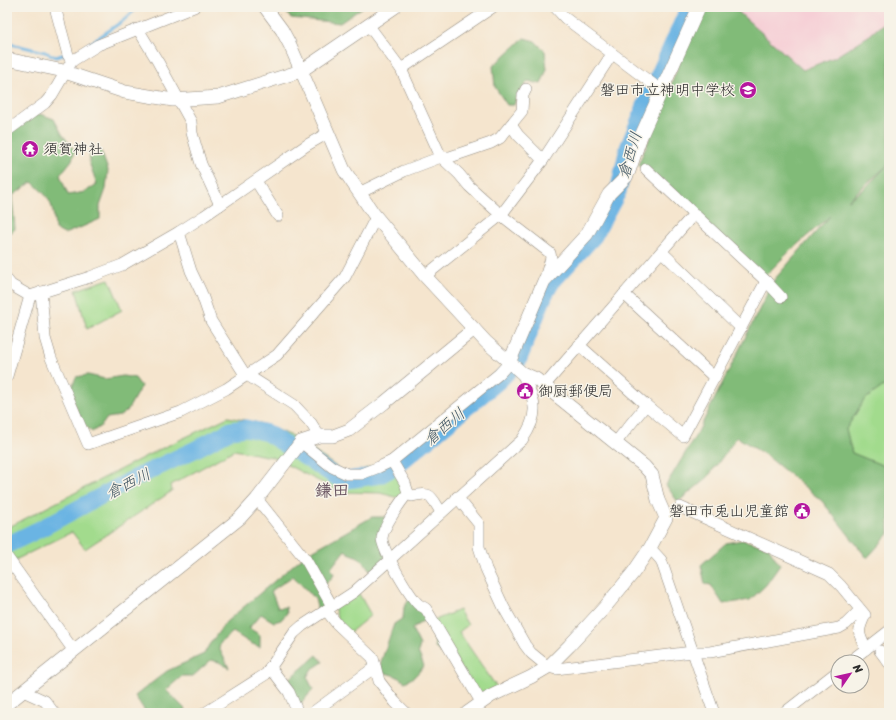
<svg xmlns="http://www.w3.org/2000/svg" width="896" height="720" font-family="Sriracha,'Klee One',sans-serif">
  <rect width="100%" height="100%" fill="#f7f3e8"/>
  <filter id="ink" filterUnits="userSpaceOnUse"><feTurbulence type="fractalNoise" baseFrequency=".025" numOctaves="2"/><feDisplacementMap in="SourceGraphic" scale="8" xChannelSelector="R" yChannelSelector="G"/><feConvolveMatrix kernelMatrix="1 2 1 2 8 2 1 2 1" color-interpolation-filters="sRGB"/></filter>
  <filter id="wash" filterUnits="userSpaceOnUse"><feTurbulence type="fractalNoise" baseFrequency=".012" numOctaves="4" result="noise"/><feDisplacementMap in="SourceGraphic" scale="16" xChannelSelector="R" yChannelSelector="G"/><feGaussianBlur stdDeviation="0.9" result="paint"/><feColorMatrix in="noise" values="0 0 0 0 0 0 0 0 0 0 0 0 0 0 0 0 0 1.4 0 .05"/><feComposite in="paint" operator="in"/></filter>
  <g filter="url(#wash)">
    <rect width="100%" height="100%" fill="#f5e5ce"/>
    <polygon fill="#f6cfd6" points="735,7 889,7 889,18 870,35 835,57 696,110"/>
    <g fill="#a2db8d" stroke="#66835c">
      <polygon points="109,279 122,310 87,329 76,290"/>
      <polygon points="889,381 889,468 852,453 846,429 864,400 885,385"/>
      <polygon points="228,417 260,423 292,436 347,474 392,461 405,483 403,499 380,493 340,492 272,457 234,450 171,485 172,491 85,549 72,532 7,564 7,528 148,455"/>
      <polygon points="358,592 371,615 348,634 337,617 334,607"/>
      <polygon points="459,610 468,625 459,632 500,692 481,702 433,621"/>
    </g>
    <g fill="#81bb78" stroke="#567352">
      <polygon points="282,7 363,7 340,23 291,18"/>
      <path d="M 699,7 L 735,7 L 735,9 L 803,70 L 835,57 L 870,35 L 889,18 L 889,164 L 848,200 L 864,189 L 889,164 L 889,381 L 885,385 L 864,400 L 846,429 L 852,453 L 889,468 L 889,534 L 867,558 L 822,501 L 767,456 L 737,437 L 707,478 L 678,502 L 666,485 L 698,432 L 774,280 L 830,216 L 791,250 L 763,278 L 680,201 L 638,165 C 661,113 681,61 699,7 Z"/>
      <polygon points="524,38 535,41 545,51 547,69 541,84 528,81 517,96 514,105 507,105 495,87 493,66"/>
      <path d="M 40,114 L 54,119 L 62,134 L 75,151 L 72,160 L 60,175 L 68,195 L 85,192 L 97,184 L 89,162 L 91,149 L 101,151 L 108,170 L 106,189 L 100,206 L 100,219 L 82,227 L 64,234 L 55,229 C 53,203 51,199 32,182 L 12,196 L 15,229 L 8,235 L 7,234 L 7,130 L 20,120 Z"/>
      <polygon points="88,375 105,379 123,376 135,378 141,386 127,411 120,416 107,418 102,425 92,432 83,424 68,388 73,385 76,377"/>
      <path d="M 372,517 L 391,517 L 382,539 L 389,560 L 370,571 C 367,566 363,559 356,556 C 352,554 349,554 345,550 L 331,568 L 334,575 L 326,584 L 314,574 L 331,604 L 318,611 L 315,599 L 293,576 L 271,591 L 278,608 L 286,607 L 287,613 L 281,620 L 274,622 L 261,614 L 249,628 L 260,635 L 260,647 L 250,643 L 233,632 L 221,642 L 219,648 L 229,668 L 219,662 L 211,660 L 193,676 L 182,676 L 166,690 L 189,713 L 143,713 L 145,711 L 135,696 L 167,671 L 204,654 L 209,645 L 226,622 L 305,555 Z"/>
      <polygon points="742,540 768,547 780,565 766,585 750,600 723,604 711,585 705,584 701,565 726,543"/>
      <path d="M 411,597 C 430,615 446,638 455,662 C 447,658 442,652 435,648 L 434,629 L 424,620 L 412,629 L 420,645 L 418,652 L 424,666 L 414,677 L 405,682 L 396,676 L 382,672 L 381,662 L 394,624 L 403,618 L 404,607 Z"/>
      <polygon points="317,655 323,662 311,670 307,677 313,689 300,705 286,682"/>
    </g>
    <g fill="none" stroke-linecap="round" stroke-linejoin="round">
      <g stroke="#6bb4e3" stroke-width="3">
        <polyline points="7,43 45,52 56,57 65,54"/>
        <polyline points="85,47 124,20 137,8"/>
      </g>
      <polyline stroke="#6bb4e3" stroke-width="17" points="7,545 40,529 131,480 196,449 231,430 246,428 267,433 338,478 348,480 380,475 396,466 500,380 518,361 545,294 552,282 594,236 618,192 628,148 645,106 689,7"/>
    </g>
  </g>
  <g filter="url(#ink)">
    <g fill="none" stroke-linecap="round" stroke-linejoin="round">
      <g stroke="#90887c" stroke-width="12">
        <g id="minor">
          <polyline points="55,7 68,55 72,61"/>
          <polyline points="555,7 565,18 662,91"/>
          <polyline points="369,26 401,69 441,157 459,174 469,186 501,215 550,253 551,258 544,281"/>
          <polyline points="138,29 158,62 191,122 192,133 201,164 220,205"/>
          <polyline points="401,69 493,7"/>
          <polyline points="511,125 518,135 543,160"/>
          <polyline points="7,131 45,103 52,95 72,61 98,45 194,7"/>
          <polyline points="646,169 766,281 781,297"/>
          <polyline points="256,181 278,216"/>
          <polyline points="359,193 404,171 441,157 450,157 491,143 500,138 522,111 523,95 526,89"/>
          <polyline points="179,232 191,271 201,292 211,321 244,373 294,405 311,423 319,436"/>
          <polyline points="662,252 741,328"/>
          <polyline points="425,276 501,215 543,160 612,54"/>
          <polyline points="7,280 11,285 30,296"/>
          <polyline points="41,292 45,338 51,358 88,444 181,412 226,389 277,355 345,277 376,217"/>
          <polyline points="624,294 715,378"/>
          <polyline points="30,296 90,277 122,265 179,232 204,216 307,145 328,133"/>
          <polyline points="579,345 646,405 683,436 766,281"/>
          <polyline points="7,376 30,296"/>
          <polyline points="544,386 694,214"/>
          <polyline points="301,442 332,467 347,474 361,474 379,467 392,461 499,374 509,363"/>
          <polyline points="616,442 646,405"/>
          <path d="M 392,461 L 405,483 L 408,493 C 401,501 383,527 382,538 C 382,550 409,595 418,604 C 420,606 424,607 426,609 L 481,702"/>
          <path d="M 408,493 L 412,496 C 432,491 431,497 441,512"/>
          <polyline points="457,497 479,524 479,547 486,569 504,608 525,645 531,653 548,667 556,669 692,652 710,652 839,628 846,624 860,610"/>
          <polyline points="257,499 306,560 332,606"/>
          <path d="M 680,507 L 829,574 L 841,586 L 865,615 C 857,632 858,633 866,649"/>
          <polyline points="650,548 661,560 714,713"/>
          <polyline points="7,557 74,651"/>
          <polyline points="326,610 337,624 373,658 379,681 395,702 406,713"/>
          <polyline points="880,651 889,663"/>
          <polyline points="849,662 889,631"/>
          <polyline points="270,667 289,692 298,713"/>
          <polyline points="23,691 45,701 54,713"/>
          <path d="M 205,713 L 266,674 L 294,633 L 302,626 L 354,592 L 522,440 C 541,413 535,401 522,373"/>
          <polyline points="312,713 375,667"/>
          <polyline points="784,713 838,671"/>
        </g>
      </g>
      <g stroke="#90887c" stroke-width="14">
        <g id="tertiary">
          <polyline points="265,7 282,30 290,45 311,93 344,170 373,213 425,276 486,342 522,373 536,379 644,466 652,475 658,500 666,518 650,548 633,573 605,607 569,646 548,667 531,677 491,696 467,713"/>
          <polyline points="7,59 59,70 125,92 173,100 218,97 301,71 395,7"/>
          <polyline points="509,363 544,281 587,234 609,194 626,177 629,171 641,136 699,7"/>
          <polyline points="7,704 240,518 257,499 301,442 319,436 333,436 349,430 384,403 474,329"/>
        </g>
      </g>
      <use href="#minor" stroke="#fff" stroke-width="11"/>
      <use href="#tertiary" stroke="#fff" stroke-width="13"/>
    </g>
  </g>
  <defs>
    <g id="school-disc" transform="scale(0.9)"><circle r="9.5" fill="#b5179e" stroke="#f7f3e8"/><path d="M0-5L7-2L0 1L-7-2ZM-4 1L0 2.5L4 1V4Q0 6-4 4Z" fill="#fff"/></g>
    <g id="temple-disc" transform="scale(0.9)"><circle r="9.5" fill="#b5179e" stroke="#f7f3e8"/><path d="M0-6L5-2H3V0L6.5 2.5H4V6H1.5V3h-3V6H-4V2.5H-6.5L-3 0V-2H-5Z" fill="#fff"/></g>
    <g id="civic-disc" transform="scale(0.9)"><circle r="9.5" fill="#b5179e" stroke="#f7f3e8"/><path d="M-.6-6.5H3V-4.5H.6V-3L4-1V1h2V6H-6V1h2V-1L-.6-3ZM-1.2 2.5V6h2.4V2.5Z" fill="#fff"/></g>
  </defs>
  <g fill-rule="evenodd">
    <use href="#school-disc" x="748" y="90"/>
    <use href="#temple-disc" x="30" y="149"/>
    <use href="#civic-disc" x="525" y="391"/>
    <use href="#civic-disc" x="802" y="511"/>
  </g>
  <g text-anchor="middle" stroke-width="3" stroke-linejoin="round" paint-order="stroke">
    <g font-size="15" fill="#2b2b2b" stroke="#f7f3e8" text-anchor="end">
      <text x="735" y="95">磐田市立神明中学校</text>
      <text x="43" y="154" text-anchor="start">須賀神社</text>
      <text x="538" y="396" text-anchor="start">御厨郵便局</text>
      <text x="789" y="516">磐田市兎山児童館</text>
    </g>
    <g font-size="16" font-style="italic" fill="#3e5462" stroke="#f7f3e8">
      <text transform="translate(629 155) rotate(-73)" y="6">倉西川</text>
      <text transform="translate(444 426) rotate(-40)" y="6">倉西川</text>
      <text transform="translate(128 483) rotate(-27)" y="6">倉西川</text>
    </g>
    <g font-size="17" font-weight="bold" fill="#6a5662" stroke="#f7f3e8">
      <text x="332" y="496">鎌田</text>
    </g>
  </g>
  <rect width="896" height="720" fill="none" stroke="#f7f3e8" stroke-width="24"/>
  <g transform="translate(850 674) rotate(56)"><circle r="19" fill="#f7f3e8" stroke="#a5a39c"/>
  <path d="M0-3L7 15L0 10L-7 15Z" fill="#b5179e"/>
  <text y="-6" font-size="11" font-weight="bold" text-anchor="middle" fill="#2b2b2b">N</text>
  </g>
</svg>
